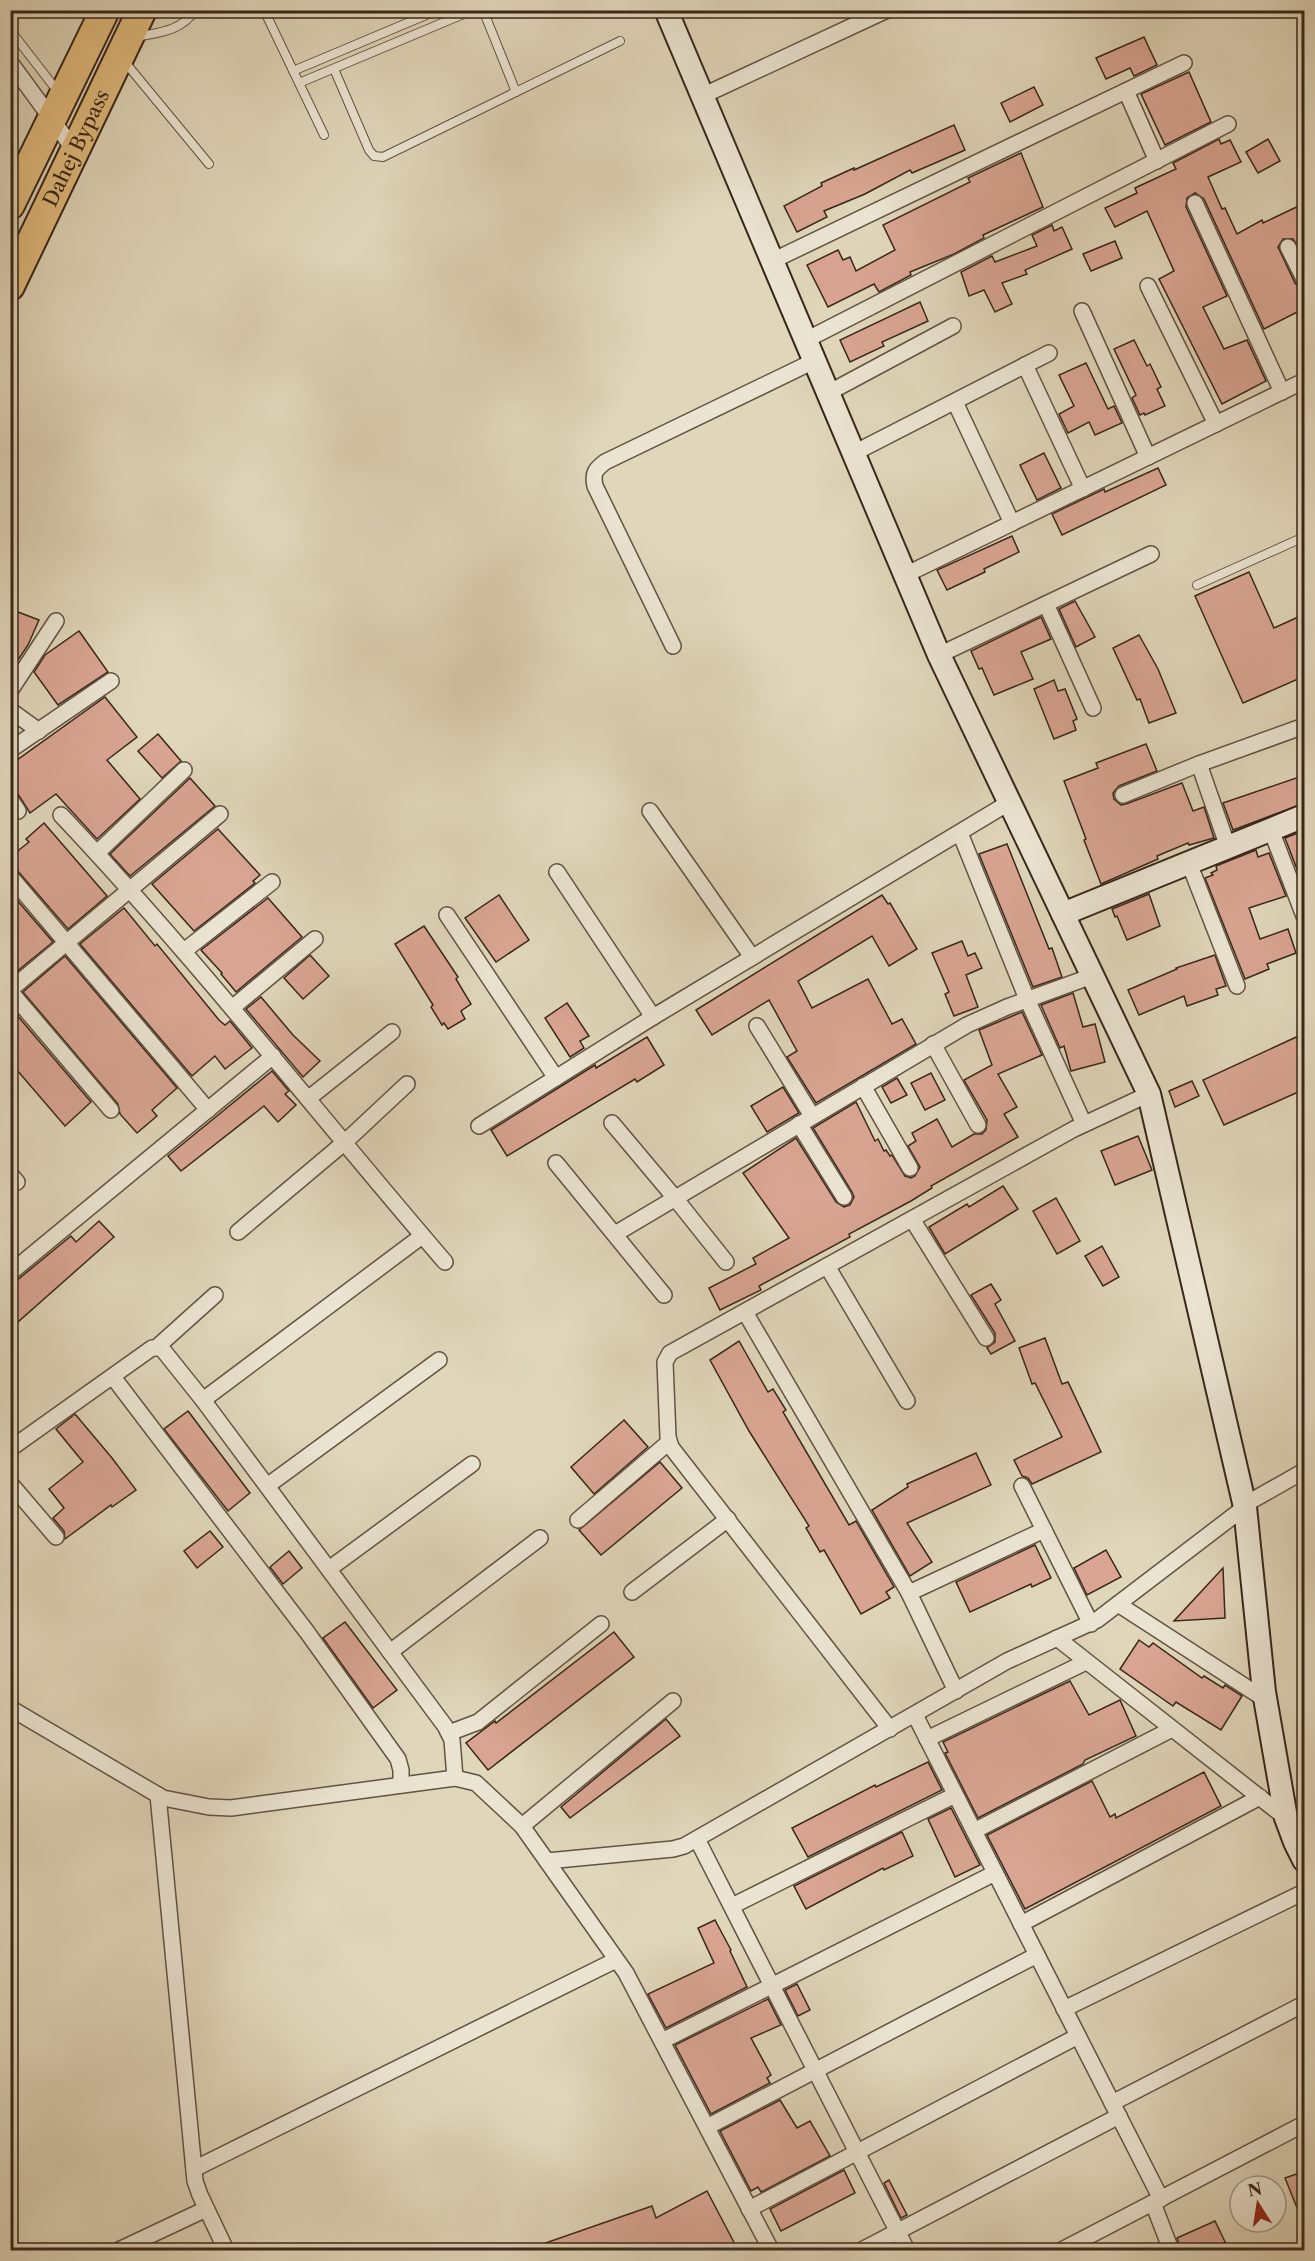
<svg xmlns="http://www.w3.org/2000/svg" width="1315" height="2261" font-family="'Libre Caslon Text',serif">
  <rect width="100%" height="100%" fill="#e0d6ba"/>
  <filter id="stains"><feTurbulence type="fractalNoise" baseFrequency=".00333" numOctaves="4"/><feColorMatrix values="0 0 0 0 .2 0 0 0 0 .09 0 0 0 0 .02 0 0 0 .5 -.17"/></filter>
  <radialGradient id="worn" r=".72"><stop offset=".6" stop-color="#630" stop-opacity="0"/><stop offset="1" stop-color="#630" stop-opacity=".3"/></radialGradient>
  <g fill="#d9a592" stroke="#382719" stroke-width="1.5">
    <polygon points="1144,37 1157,65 1134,76 1130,68 1106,79 1096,58"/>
    <polygon points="1189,72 1211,122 1165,145 1141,94"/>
    <polygon points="1034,87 1043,105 1010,122 1001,103"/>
    <polygon points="954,125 965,150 912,173 910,170 865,194 824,211 827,217 797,232 784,206 822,186 821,183 854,168 854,170"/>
    <polygon points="1219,139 1221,144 1230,140 1241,162 1208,177 1222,209 1225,208 1237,234 1262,220 1263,223 1305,203 1305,258 1293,239 1283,239 1278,247 1295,283 1299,287 1305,289 1305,308 1264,329 1204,199 1195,193 1187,198 1186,207 1227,296 1203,307 1224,349 1247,340 1266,381 1222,404 1159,279 1174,271 1147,211 1115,227 1105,208 1137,193 1135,188 1176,169 1173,163"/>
    <polygon points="1268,139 1280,161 1258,173 1246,152"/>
    <polygon points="1021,153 1043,207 983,235 984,238 954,254 910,272 911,275 879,292 874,284 828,307 807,265 838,250 843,260 850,257 856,271 895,250 883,225 970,182 968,178"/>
    <polygon points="1052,225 1054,231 1062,227 1072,249 1025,270 1027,274 1002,283 1012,304 995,312 984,290 969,296 961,272 992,256 995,262 1037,246 1032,235"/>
    <polygon points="1115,241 1122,258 1091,271 1083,254"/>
    <polygon points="920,302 928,321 882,342 884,346 850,362 840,340"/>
    <polygon points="1134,340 1147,366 1150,364 1161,387 1157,389 1165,406 1145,415 1144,413 1140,415 1132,398 1136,395 1114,349"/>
    <polygon points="1086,363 1108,409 1114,406 1122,423 1095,435 1089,422 1068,433 1059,414 1074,406 1059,375"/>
    <polygon points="1044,453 1061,488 1037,500 1020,465"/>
    <polygon points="1158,468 1166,485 1062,535 1052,514 1104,489 1105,492"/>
    <polygon points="1012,536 1019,552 984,569 985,572 947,590 937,570"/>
    <polygon points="1249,572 1274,628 1305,614 1305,676 1243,703 1195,596"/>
    <polygon points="1075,601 1095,637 1076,647 1059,609"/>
    <polygon points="10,609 39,620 28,645 10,672"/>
    <polygon points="1041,617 1051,639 1021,652 1033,679 994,695 982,668 979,669 971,651"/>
    <polygon points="79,631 108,672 58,705 34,672 45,655"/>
    <polygon points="1139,635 1158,669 1176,713 1149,723 1140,699 1137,700 1113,648"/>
    <polygon points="1054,680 1058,691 1065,689 1077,719 1073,721 1076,730 1054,739 1034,689"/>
    <polygon points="105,697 137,737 107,760 140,799 97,839 56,794 30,813 18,794 10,787 10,765"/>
    <polygon points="158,734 181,761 162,778 138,751"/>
    <polygon points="1146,744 1157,771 1119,786 1113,793 1114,799 1121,805 1126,804 1182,783 1193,811 1204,807 1214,838 1189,845 1188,843 1157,856 1158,859 1101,884 1084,840 1086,839 1064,781 1098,768 1096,763"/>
    <polygon points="1305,775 1305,803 1233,830 1223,803"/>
    <polygon points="190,778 215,806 130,876 110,854"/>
    <polygon points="44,823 107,896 68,929 17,870 10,867 10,857 29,842 26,839"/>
    <polygon points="218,829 260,875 253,881 255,883 194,931 152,884"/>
    <polygon points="1305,830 1305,890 1285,838"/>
    <polygon points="1007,844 1049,949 1052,948 1062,977 1033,987 979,854"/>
    <polygon points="1256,850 1258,857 1269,853 1286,896 1249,908 1260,939 1288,929 1296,953 1267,964 1269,969 1245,979 1205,878 1213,875 1211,873 1217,870 1216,866"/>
    <polygon points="10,892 53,942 10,977"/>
    <polygon points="1149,894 1160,926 1127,940 1117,916 1115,917 1112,909"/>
    <polygon points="499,895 529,940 496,962 465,918"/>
    <polygon points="882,895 888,904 890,903 917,949 889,966 872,936 798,981 812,1008 868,979 892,1024 902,1019 916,1044 816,1103 787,1057 797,1051 769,1000 712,1035 696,1010"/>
    <polygon points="268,898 302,937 236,992 221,974 222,973 201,950"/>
    <polygon points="124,908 155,946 157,944 219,1020 225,1025 230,1021 252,1048 225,1069 215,1056 192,1076 80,944"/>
    <polygon points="424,926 458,977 456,979 471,1004 461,1011 465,1019 448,1029 444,1023 442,1025 431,1007 433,1005 395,944"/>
    <polygon points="962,941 968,956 975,953 982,968 966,975 978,1007 954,1016 945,994 949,992 932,953"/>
    <polygon points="310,955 329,976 303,999 284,978"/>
    <polygon points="1215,955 1226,986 1216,989 1218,995 1187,1006 1184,996 1139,1015 1128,990 1177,969 1176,968"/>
    <polygon points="65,956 177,1088 152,1110 157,1116 137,1133 120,1114 118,1104 23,992"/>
    <polygon points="1073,993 1083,1027 1095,1024 1105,1062 1071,1071 1064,1046 1060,1048 1041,1005"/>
    <polygon points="261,997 293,1035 320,1061 303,1077 246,1009"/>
    <polygon points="567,1003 589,1036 580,1041 584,1048 570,1057 545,1018"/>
    <polygon points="10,1007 91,1102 65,1126 10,1062"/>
    <polygon points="1022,1012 1042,1055 998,1074 1017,1107 1004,1114 1018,1137 931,1186 932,1188 911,1201 849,1234 850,1237 759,1286 761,1290 720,1310 709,1288 756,1264 753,1258 789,1238 743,1173 796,1138 836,1202 844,1207 850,1205 854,1197 852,1192 813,1128 856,1102 875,1141 878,1139 884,1151 886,1150 890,1156 892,1155 905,1176 911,1178 915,1176 920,1167 908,1146 916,1141 912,1133 937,1119 952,1147 974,1134 982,1134 986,1130 987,1120 964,1080 992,1065 979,1030"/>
    <polygon points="1305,1033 1305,1089 1224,1125 1203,1080"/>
    <polygon points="647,1037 664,1065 637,1082 635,1079 507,1156 491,1130 595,1065 596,1068"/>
    <polygon points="272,1071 289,1091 285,1094 296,1105 278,1122 264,1106 181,1171 168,1156"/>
    <polygon points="931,1073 945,1100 925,1110 911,1083"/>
    <polygon points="897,1078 907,1095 891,1103 882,1087"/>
    <polygon points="1192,1081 1199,1096 1175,1107 1169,1091"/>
    <polygon points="783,1087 799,1113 767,1132 751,1106"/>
    <polygon points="1138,1136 1152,1170 1115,1185 1101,1151"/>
    <polygon points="1003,1186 1018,1209 945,1254 929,1227 967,1204 969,1207"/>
    <polygon points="1056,1198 1080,1241 1057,1254 1033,1211"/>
    <polygon points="99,1221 114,1237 10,1329 10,1283 16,1281 71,1236 76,1242"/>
    <polygon points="1102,1246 1119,1277 1103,1286 1085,1256"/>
    <polygon points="991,1284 1001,1300 995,1304 1015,1341 991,1354 987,1348 995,1342 995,1333 971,1295"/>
    <polygon points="1045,1338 1062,1384 1068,1382 1101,1452 1032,1484 1028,1478 1022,1476 1014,1460 1062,1437 1035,1383 1032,1384 1019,1348"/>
    <polygon points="739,1341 768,1392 773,1389 786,1410 783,1412 849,1525 856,1521 894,1587 886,1592 890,1598 861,1614 824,1550 820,1552 806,1528 809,1526 749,1431 710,1360"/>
    <polygon points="188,1411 250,1493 228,1511 164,1429"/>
    <polygon points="75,1414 112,1458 136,1490 112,1507 111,1505 65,1539 64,1531 53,1518 64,1508 49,1489 83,1462 56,1429"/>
    <polygon points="624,1420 648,1447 594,1494 571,1467"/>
    <polygon points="976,1453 991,1485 907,1523 932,1562 910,1576 872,1510 908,1487 907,1484"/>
    <polygon points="660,1462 682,1488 601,1555 579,1530"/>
    <polygon points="210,1531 223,1547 197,1568 184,1551"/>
    <polygon points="1035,1545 1051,1578 1032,1587 1031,1584 970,1612 956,1582"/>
    <polygon points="1106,1550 1121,1577 1087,1595 1074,1568"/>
    <polygon points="289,1551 302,1568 283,1584 270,1567"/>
    <polygon points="1223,1568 1225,1618 1174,1621"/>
    <polygon points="345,1622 397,1690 373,1708 323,1638"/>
    <polygon points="614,1632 634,1657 488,1770 466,1743 495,1721 496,1723"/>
    <polygon points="1139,1640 1149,1647 1153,1643 1202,1678 1204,1676 1223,1688 1225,1685 1242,1696 1221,1730 1176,1702 1173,1706 1120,1669"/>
    <polygon points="1070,1681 1089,1715 1120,1700 1136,1736 1085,1760 1083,1764 978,1818 945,1753 948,1752 943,1742"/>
    <polygon points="666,1719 680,1736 570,1818 561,1807"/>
    <polygon points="928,1762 942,1790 808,1857 792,1828 875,1785 876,1787"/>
    <polygon points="1204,1772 1221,1806 1025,1909 987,1835 1092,1781 1110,1817 1115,1814 1116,1818"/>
    <polygon points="951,1808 980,1865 955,1877 928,1819"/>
    <polygon points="902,1832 913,1856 884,1870 883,1868 806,1909 794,1886"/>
    <polygon points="715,1920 731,1950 730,1951 747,1987 666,2028 648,1994 714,1963 698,1928"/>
    <polygon points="797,1984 810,2010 798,2016 785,1990"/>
    <polygon points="768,1999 781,2025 751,2038 771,2075 767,2078 770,2083 711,2114 675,2045"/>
    <polygon points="780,2100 797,2128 810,2121 830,2156 761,2192 758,2187 751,2191 720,2131"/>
    <polygon points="844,2170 855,2193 781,2231 770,2209"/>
    <polygon points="1305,2171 1305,2225 1304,2225 1285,2178"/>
    <polygon points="889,2180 907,2215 901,2218 884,2183"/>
    <polygon points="707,2191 738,2250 622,2250 621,2246 607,2250 531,2250 531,2248 652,2206 656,2218"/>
    <polygon points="1215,2221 1229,2250 1181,2250 1177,2238"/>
  </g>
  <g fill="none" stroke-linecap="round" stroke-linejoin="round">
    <g stroke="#625341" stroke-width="10">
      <g id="lane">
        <polyline points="264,10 324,135"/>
        <polyline points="483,10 516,92"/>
        <polyline points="10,30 59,93"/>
        <path d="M 136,37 C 161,32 179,32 196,10"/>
        <polyline points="124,61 209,164"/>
        <polyline points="334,69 369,150 374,156 383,157 620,41"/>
        <polyline points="293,71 438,10"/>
        <polyline points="299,83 473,10"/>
        <polyline points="1197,585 1304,537"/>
      </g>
    </g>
    <g stroke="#625341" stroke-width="18">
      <g id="street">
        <polyline points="10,62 75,151"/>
        <polyline points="1126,91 1157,161"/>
        <polyline points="702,96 887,10"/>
        <polyline points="1195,203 1282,392"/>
        <polyline points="1288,247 1304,279"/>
        <polyline points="772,261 1184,63"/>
        <polyline points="1148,286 1216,424"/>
        <polyline points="1082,311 1148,457"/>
        <polyline points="806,340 1228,124"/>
        <polyline points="1025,365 1083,489"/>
        <polyline points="828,393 953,326"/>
        <polyline points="955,402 1012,523"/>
        <polyline points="854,453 1049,353"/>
        <polyline points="905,575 1304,381"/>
        <polyline points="1046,604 1093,708"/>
        <path d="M 673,646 L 595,486 C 592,473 596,469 605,462 L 814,361"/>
        <polyline points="939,655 1151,554"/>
        <polyline points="10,691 56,621"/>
        <polyline points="10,710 39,731"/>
        <polyline points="10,750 111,681"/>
        <polyline points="1199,764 1228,847"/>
        <polyline points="1123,795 1199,764 1304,726"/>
        <polyline points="10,799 18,811"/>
        <polyline points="650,811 752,957"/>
        <path d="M 61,815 C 196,958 317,1113 445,1262"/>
        <polyline points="1271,830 1304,916"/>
        <polyline points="960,833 1027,999 1084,1124"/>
        <polyline points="97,853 184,770"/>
        <polyline points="1189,863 1237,986"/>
        <polyline points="557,872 653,1017"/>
        <polyline points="10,876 208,1110"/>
        <polyline points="447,915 556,1078"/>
        <polyline points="184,951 272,882"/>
        <polyline points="10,990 220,814"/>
        <polyline points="10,991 111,1110"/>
        <polyline points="232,1008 315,939"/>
        <polyline points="757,1026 812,1116"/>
        <polyline points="933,1044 978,1125"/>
        <polyline points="863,1086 910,1168"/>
        <polyline points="309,1098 392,1032"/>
        <polyline points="612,1123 675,1198 726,1262"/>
        <polyline points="799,1124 844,1197"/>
        <polyline points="479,1126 653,1017 1010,802"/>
        <polyline points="556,1163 664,1295"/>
        <polyline points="10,1174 17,1182"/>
        <polyline points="912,1219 986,1338"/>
        <polyline points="238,1232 345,1142 407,1084"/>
        <polyline points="615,1234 967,1025 1007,1007 1092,976"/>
        <polyline points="827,1266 907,1401"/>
        <polyline points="10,1273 273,1056"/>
        <polyline points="745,1312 909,1593 956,1691"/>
        <polyline points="156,1348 215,1295"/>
        <polyline points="113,1377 307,1632 398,1759 401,1770 401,1785"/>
        <polyline points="203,1400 422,1236"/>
        <polyline points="10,1449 152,1348 160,1348 163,1350 203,1400 445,1726 452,1740 455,1778"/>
        <polyline points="10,1483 56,1537"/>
        <polyline points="267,1486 439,1360"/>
        <polyline points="1022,1486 1091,1624"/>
        <polyline points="1244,1505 1304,1471"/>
        <polyline points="578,1520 669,1442"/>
        <polyline points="329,1569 472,1464"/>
        <polyline points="632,1592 728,1519"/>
        <polyline points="909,1593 1044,1530"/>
        <polyline points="1118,1604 1266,1700"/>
        <polyline points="1057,1638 1286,1818"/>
        <polyline points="390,1652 540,1538"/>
        <polyline points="10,1708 163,1798 209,1807 231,1808 455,1778 476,1783 522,1826 626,1973 771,2250"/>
        <polyline points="915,1715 1161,2199"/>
        <polyline points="890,1729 671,1447 668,1437 665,1362 670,1353 1074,1129 1149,1094"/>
        <polyline points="449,1733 478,1722 601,1624"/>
        <polyline points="927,1739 1086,1662"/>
        <polyline points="158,1795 195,2181 200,2195 226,2250"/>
        <polyline points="522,1826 673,1701"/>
        <polyline points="974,1831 1172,1729"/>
        <polyline points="697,1839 907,2250"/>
        <polyline points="547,1861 673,1849 684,1846 1007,1661 1097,1620 1245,1507"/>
        <polyline points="732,1906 955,1795"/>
        <polyline points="1021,1924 1260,1797"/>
        <polyline points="1064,2009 1304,1892"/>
        <polyline points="662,2041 995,1873"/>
        <polyline points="1112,2103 1304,2004"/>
        <polyline points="707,2127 1037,1955"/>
        <polyline points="194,2169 616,1960"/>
        <polyline points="1153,2203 1171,2250"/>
        <polyline points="749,2209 1078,2036"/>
        <polyline points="119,2250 206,2209"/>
        <polyline points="862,2250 1119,2116"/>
        <polyline points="1062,2250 1304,2124"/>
      </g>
    </g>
    <g stroke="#382719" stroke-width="26">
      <g id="secondary">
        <polyline points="666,10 939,655 1149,1094 1245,1507 1264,1692 1286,1818 1295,1842 1304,1860"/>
        <polyline points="1063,914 1304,816"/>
      </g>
    </g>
    <g stroke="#382719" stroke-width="32">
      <g id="highway">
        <polyline points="10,205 105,10"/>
        <path id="s1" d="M 10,286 L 142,10"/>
      </g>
    </g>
    <use href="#lane" stroke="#ebe4d2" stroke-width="8"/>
    <use href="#street" stroke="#ebe4d2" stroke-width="15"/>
    <use href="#secondary" stroke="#ebe4d2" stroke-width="22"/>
    <use href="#highway" stroke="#e0bb7d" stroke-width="28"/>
  </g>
  <g text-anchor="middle" stroke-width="5" stroke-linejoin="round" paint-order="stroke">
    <g font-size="20" fill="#382719" stroke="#ebe4d2">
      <text dy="7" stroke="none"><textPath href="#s1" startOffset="153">Dahej Bypass</textPath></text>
    </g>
  </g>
  <rect width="1315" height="2261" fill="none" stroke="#e0d6ba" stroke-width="36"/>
  <rect x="12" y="12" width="1291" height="2237" fill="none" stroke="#382719" stroke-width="3"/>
  <rect x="18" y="18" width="1279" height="2225" fill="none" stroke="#382719" stroke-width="1.5"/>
  <g transform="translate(1258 2204) rotate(348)"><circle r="28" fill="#ebe4d2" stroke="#a39888" stroke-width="1.5"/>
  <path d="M0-4.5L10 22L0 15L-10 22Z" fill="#8f2418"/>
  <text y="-9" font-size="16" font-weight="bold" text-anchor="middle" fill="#382719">N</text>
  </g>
  <rect width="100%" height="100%" filter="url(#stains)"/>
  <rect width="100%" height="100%" fill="url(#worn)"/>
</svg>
